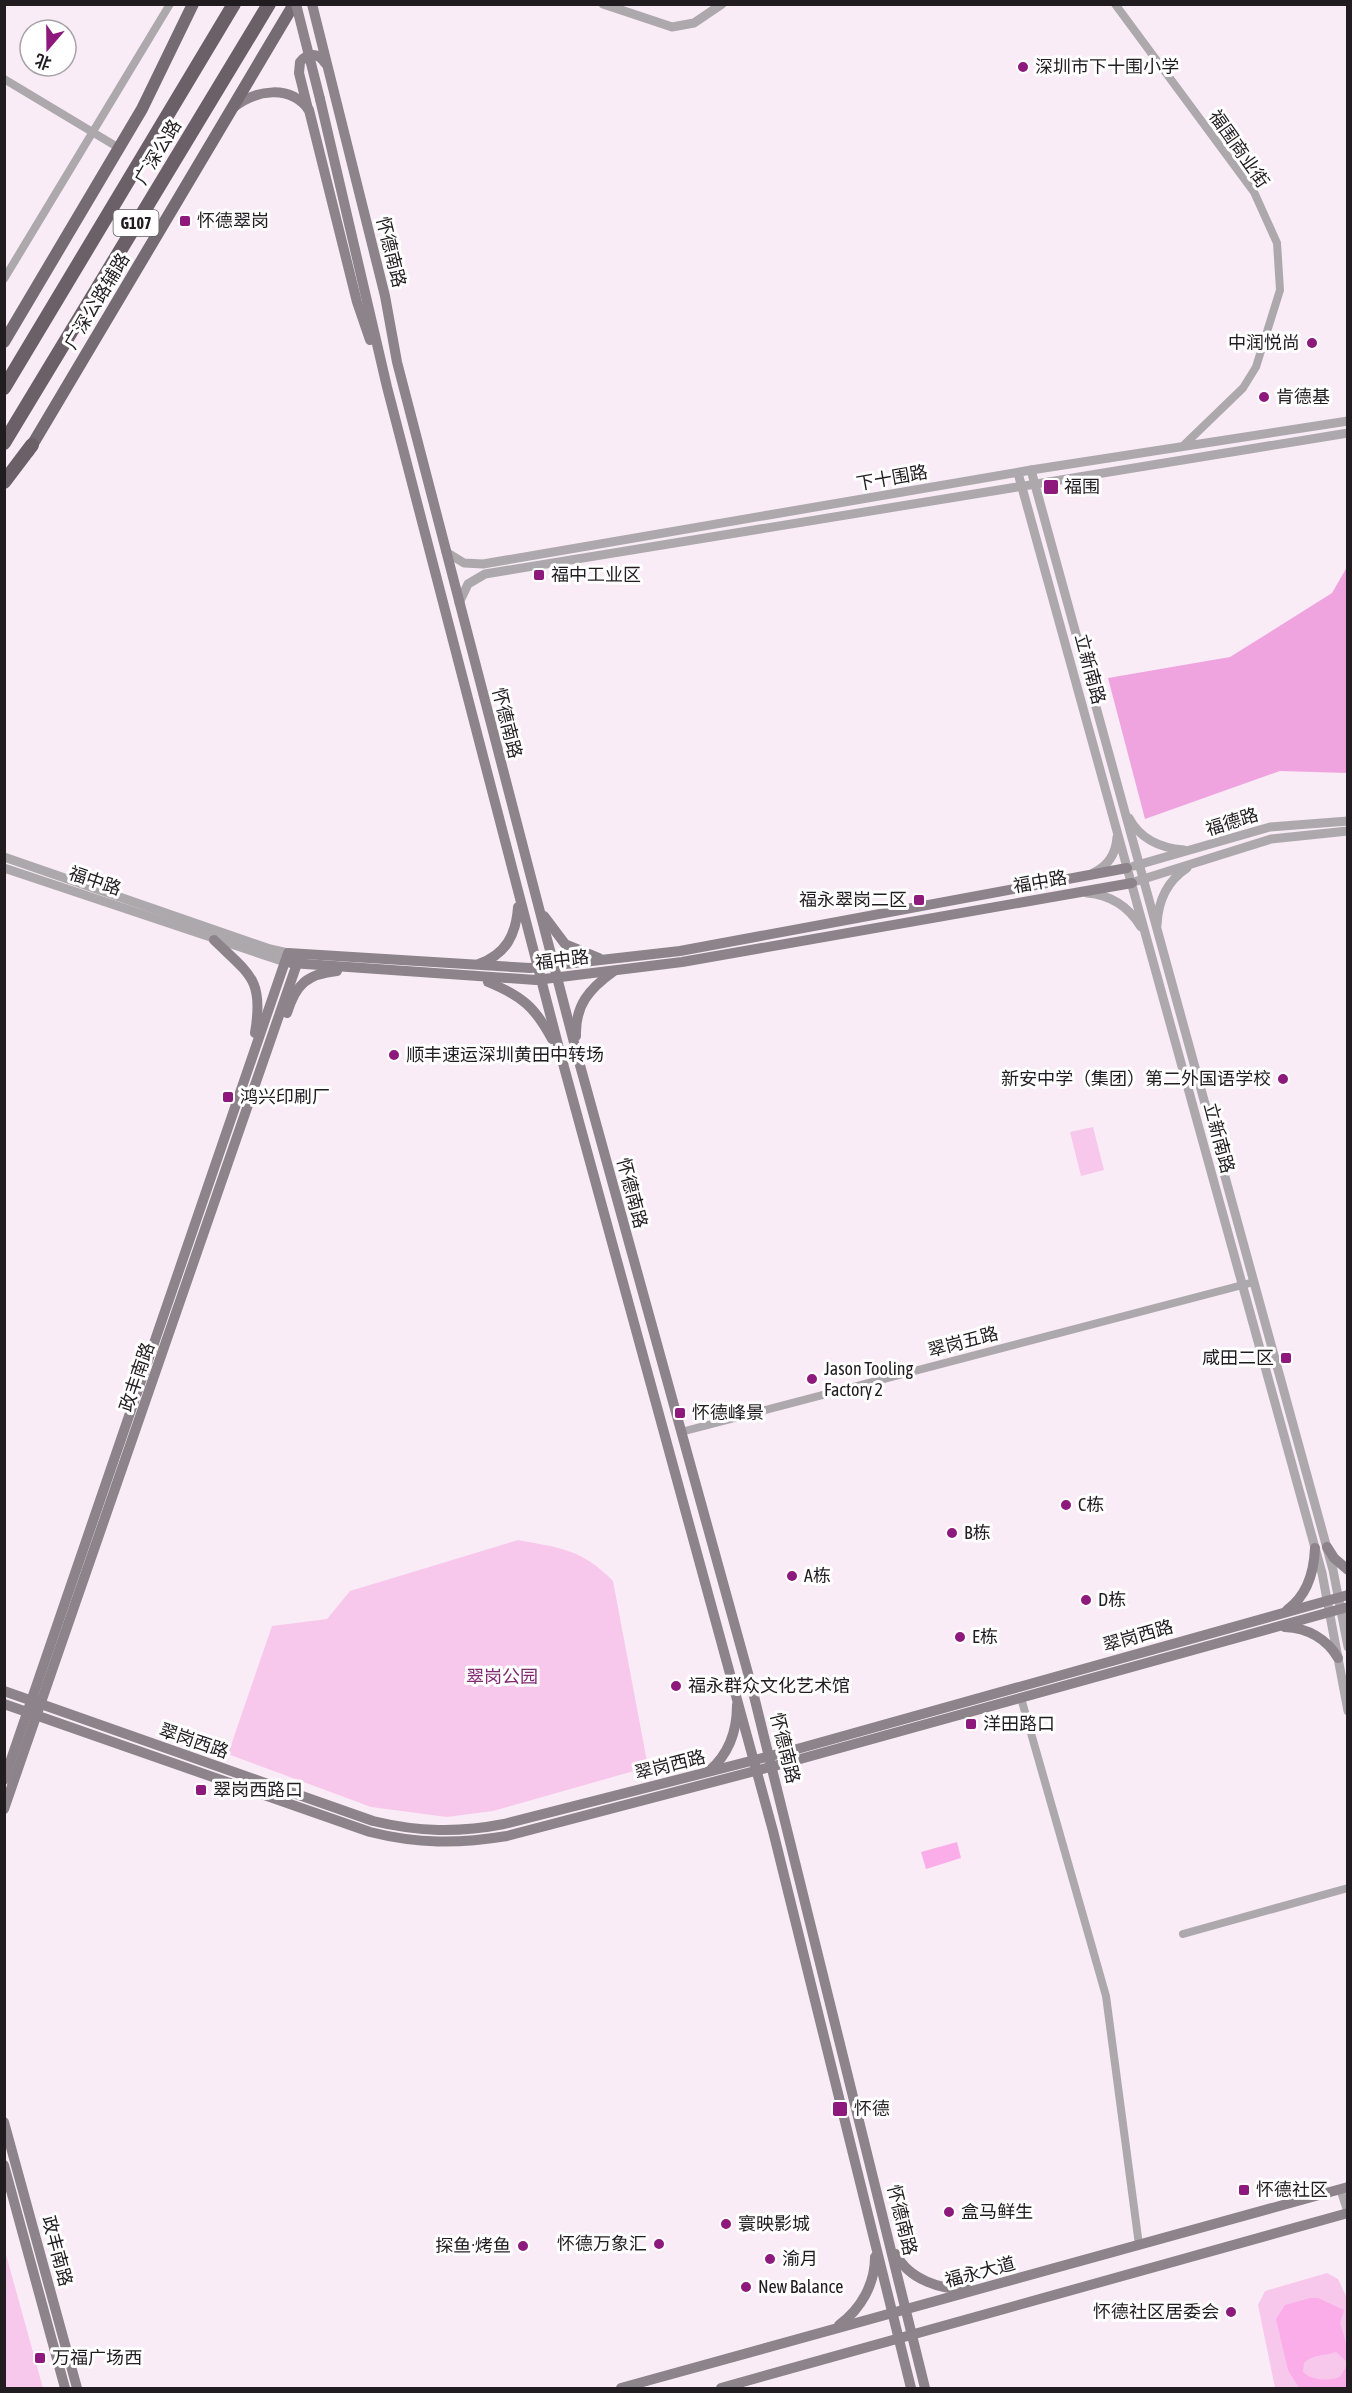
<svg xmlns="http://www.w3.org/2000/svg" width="1352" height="2393" font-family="'Asap Condensed','Noto Sans SC',sans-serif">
  <rect width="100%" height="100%" fill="#f9ecf6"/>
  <g fill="#f8c8ec">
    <polygon points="1093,1127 1104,1170 1081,1176 1070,1132"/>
    <path d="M 518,1540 C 560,1548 582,1549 613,1581 L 648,1767 L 493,1811 L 447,1817 L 371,1807 L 228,1754 L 272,1626 L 327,1619 L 350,1591 Z"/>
    <polygon points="5,2251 43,2388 5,2388"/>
    <polygon points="1327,2273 1338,2279 1347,2298 1347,2388 1275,2388 1258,2305 1265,2291"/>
  </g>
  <polygon fill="#f0a4df" points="1347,567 1347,773 1280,771 1145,819 1108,678 1230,657 1332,593"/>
  <g fill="#faade8" fill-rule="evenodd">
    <polygon points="957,1842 961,1858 926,1869 921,1852"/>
    <path d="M 1310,2298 L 1318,2298 L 1344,2310 L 1340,2323 L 1347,2346 L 1347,2388 L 1299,2388 L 1288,2370 L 1276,2319 L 1285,2305 ZM 1336,2352 L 1346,2361 L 1346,2367 L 1340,2377 C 1329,2381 1312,2381 1303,2372 L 1304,2363 C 1313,2354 1325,2356 1336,2352 Z"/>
  </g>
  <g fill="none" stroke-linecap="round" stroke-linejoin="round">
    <g stroke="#ada8ac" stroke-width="8">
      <polyline points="1115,4 1254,192 1277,243 1280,290 1256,367 1243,388 1184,445"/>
      <polyline points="4,79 119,148"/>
      <polyline points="4,279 170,4"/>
      <polyline points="681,1432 1254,1282"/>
      <polyline points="1021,1698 1106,1996 1139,2245"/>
      <polyline points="1183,1934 1348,1888"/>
      <polyline points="1340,2189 1348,2213"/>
    </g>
    <g stroke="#ada8ac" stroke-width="9">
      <polyline points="603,4 672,27 694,23 722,4"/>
      <polyline points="1031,470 1333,1570 1348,1647"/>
      <polyline points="1018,473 1322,1573 1348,1711"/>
      <polyline points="446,552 464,563 483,564 1031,470 1348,421"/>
      <polyline points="459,603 468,584 485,574 1348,433"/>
      <path d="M 1129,818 C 1140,839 1161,848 1184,850"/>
      <polyline points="4,857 270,949 288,953"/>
      <polyline points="1134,866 1270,827 1348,821"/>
      <polyline points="4,868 285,962"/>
      <path d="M 1093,873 C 1108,866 1116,854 1117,837"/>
      <polyline points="1137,881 1271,839 1348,831"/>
      <path d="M 1087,893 C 1111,895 1129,907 1141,927"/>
      <path d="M 1157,925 C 1158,902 1167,881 1187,868"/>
    </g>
    <g stroke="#8c848a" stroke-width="10">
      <polyline points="312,4 385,296 397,362 578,1058 751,1684 925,2388"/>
      <polyline points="320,99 387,387 561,1056 773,1831 911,2388"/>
      <path d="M 234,107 C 256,90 290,84 309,110 L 357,302 L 370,340"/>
      <path d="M 308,109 L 299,73 L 300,62 C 308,52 319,53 325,63"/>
      <polyline points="544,916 565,944 599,958"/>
      <path d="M 214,940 C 250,975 264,979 255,1033"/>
      <polyline points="291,963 536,980 682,962 1132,883"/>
      <path d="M 479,964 C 506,954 516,935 518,907"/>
      <path d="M 488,982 C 522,996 535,1007 552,1039"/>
      <path d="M 287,1013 C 296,984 307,974 337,971"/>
      <path d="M 576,1036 C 575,1005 589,989 614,971"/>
      <polyline points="1327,1547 1334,1558 1348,1570"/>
      <path d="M 1287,1610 C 1308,1595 1314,1572 1315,1548"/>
      <path d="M 1285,1627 C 1308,1628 1327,1639 1338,1658"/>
      <path d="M 4,1691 L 373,1821 C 419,1832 458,1833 504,1824 L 790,1751 L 1348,1595"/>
      <path d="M 4,1704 L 370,1832 C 418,1844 458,1844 507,1836 L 793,1761 L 1348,1607"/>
      <path d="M 709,1771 C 729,1754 737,1732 737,1705"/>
      <polyline points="4,1780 288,953 530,968 680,951 1127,868"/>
      <polyline points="4,1809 300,955"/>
      <polyline points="4,2122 77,2388"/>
      <polyline points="4,2165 65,2388"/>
      <path d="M 896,2254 C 908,2279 941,2290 967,2289"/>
      <path d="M 839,2325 C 861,2309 875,2284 875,2257"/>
      <polyline points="621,2388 1348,2187"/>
      <polyline points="721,2388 1348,2213"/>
    </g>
    <g stroke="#756b72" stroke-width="12">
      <polyline points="4,342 142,109 193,4"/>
      <polyline points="28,452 294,4"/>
    </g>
    <g stroke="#6b6068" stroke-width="14">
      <polyline points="4,388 234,4"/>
      <polyline points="4,443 269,4"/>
      <polyline points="4,482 32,445"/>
    </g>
    <polyline stroke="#8c848a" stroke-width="10" points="296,4 320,99"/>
  </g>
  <g fill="#8c197b" stroke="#fff" stroke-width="2">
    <circle cx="1023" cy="67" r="6"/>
    <rect x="179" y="215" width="12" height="12" rx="3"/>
    <circle cx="1312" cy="343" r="6"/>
    <circle cx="1264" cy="397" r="6"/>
    <rect x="1043" y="479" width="16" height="16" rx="3"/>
    <rect x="533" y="569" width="12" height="12" rx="3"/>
    <rect x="913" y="894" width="12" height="12" rx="3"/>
    <circle cx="394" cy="1055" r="6"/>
    <circle cx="1283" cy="1079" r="6"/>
    <rect x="222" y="1091" width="12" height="12" rx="3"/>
    <rect x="1280" y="1352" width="12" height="12" rx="3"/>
    <circle cx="812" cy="1379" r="6"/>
    <rect x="674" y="1407" width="12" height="12" rx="3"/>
    <circle cx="1066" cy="1505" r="6"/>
    <circle cx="952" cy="1533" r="6"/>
    <circle cx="792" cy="1576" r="6"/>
    <circle cx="1086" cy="1600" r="6"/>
    <circle cx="960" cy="1637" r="6"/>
    <circle cx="676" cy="1686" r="6"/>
    <rect x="965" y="1718" width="12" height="12" rx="3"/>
    <rect x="195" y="1784" width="12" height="12" rx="3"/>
    <rect x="832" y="2101" width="16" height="16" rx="3"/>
    <rect x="1238" y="2184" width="12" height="12" rx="3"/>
    <circle cx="949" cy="2212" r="6"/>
    <circle cx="726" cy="2224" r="6"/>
    <circle cx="659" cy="2244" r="6"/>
    <circle cx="523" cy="2246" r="6"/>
    <circle cx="770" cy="2259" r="6"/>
    <circle cx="746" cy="2287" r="6"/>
    <circle cx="1231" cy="2312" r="6"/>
    <rect x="34" y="2352" width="12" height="12" rx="3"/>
  </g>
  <g text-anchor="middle" stroke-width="6" stroke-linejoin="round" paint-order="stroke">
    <rect fill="#fff" stroke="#636062" stroke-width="1.5" x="113.5" y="210" width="45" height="26" rx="4.5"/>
    <g font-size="16" font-weight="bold" fill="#201c1f">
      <text x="136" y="229">G107</text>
    </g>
    <g font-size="18" fill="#201c1f" stroke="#fff" text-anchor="start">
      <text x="1035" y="73">深圳市下十围小学</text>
      <text x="197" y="227">怀德翠岗</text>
      <text x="1300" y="349" text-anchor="end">中润悦尚</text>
      <text x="1276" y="403">肯德基</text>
      <text x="1064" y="493">福围</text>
      <text x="551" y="581">福中工业区</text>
      <text x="907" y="906" text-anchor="end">福永翠岗二区</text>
      <text x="406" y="1061">顺丰速运深圳黄田中转场</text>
      <text x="1271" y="1085" text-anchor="end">新安中学（集团）第二外国语学校</text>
      <text x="240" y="1103">鸿兴印刷厂</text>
      <text x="1274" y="1364" text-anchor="end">咸田二区</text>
      <text x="824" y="1375">Jason Tooling<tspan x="824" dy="21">Factory 2</tspan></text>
      <text x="692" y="1419">怀德峰景</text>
      <text x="1078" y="1511">C栋</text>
      <text x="964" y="1539">B栋</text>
      <text x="804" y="1582">A栋</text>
      <text x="1098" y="1606">D栋</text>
      <text x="972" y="1643">E栋</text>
      <text x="688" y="1692">福永群众文化艺术馆</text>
      <text x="983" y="1730">洋田路口</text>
      <text x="213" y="1796">翠岗西路口</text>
      <text x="854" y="2115">怀德</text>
      <text x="1256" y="2196">怀德社区</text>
      <text x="961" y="2218">盒马鲜生</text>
      <text x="738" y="2230">寰映影城</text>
      <text x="647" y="2250" text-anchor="end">怀德万象汇</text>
      <text x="511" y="2252" text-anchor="end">探鱼·烤鱼</text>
      <text x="782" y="2265">渝月</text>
      <text x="758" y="2293">New Balance</text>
      <text x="1219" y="2318" text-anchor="end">怀德社区居委会</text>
      <text x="52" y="2364">万福广场西</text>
    </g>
    <g font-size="18" fill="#201c1f" stroke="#fff">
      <text transform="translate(1239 149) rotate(55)" y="6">福围商业街</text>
      <text transform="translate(158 152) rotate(-59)" y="6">广深公路</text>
      <text transform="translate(391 252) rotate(76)" y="6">怀德南路</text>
      <text transform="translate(97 301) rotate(-59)" y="6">广深公路辅路</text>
      <text transform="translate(892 478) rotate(-10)" y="6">下十围路</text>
      <text transform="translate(1090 669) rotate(75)" y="6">立新南路</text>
      <text transform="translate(507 723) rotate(76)" y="6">怀德南路</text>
      <text transform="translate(1232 822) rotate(-17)" y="6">福德路</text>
      <text transform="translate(95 881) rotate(19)" y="6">福中路</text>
      <text transform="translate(1040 882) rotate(-10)" y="6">福中路</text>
      <text transform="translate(562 960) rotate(-7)" y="6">福中路</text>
      <text transform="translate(1219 1138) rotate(75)" y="6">立新南路</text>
      <text transform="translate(632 1193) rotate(75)" y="6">怀德南路</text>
      <text transform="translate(963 1342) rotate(-15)" y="6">翠岗五路</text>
      <text transform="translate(137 1377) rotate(-71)" y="6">政丰南路</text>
      <text transform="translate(1138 1636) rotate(-16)" y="6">翠岗西路</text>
      <text transform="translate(194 1741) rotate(19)" y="6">翠岗西路</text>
      <text transform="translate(785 1748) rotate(76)" y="6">怀德南路</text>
      <text transform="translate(670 1765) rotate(-14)" y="6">翠岗西路</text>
      <text transform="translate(902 2220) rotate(76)" y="6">怀德南路</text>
      <text transform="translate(57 2251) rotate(75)" y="6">政丰南路</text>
      <text transform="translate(980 2272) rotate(-15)" y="6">福永大道</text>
    </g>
    <g font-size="18" fill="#822b73" stroke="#fff">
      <text x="502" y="1683">翠岗公园</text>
    </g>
  </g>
  <rect width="1352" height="2393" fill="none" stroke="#201c1f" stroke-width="12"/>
  <g transform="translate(48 48) rotate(200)"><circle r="28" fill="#ffffff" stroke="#a6a4a5" stroke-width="1.5"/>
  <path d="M0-4.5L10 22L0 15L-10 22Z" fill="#8c197b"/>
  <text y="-9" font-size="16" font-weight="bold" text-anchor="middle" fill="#201c1f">北</text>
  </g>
</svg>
